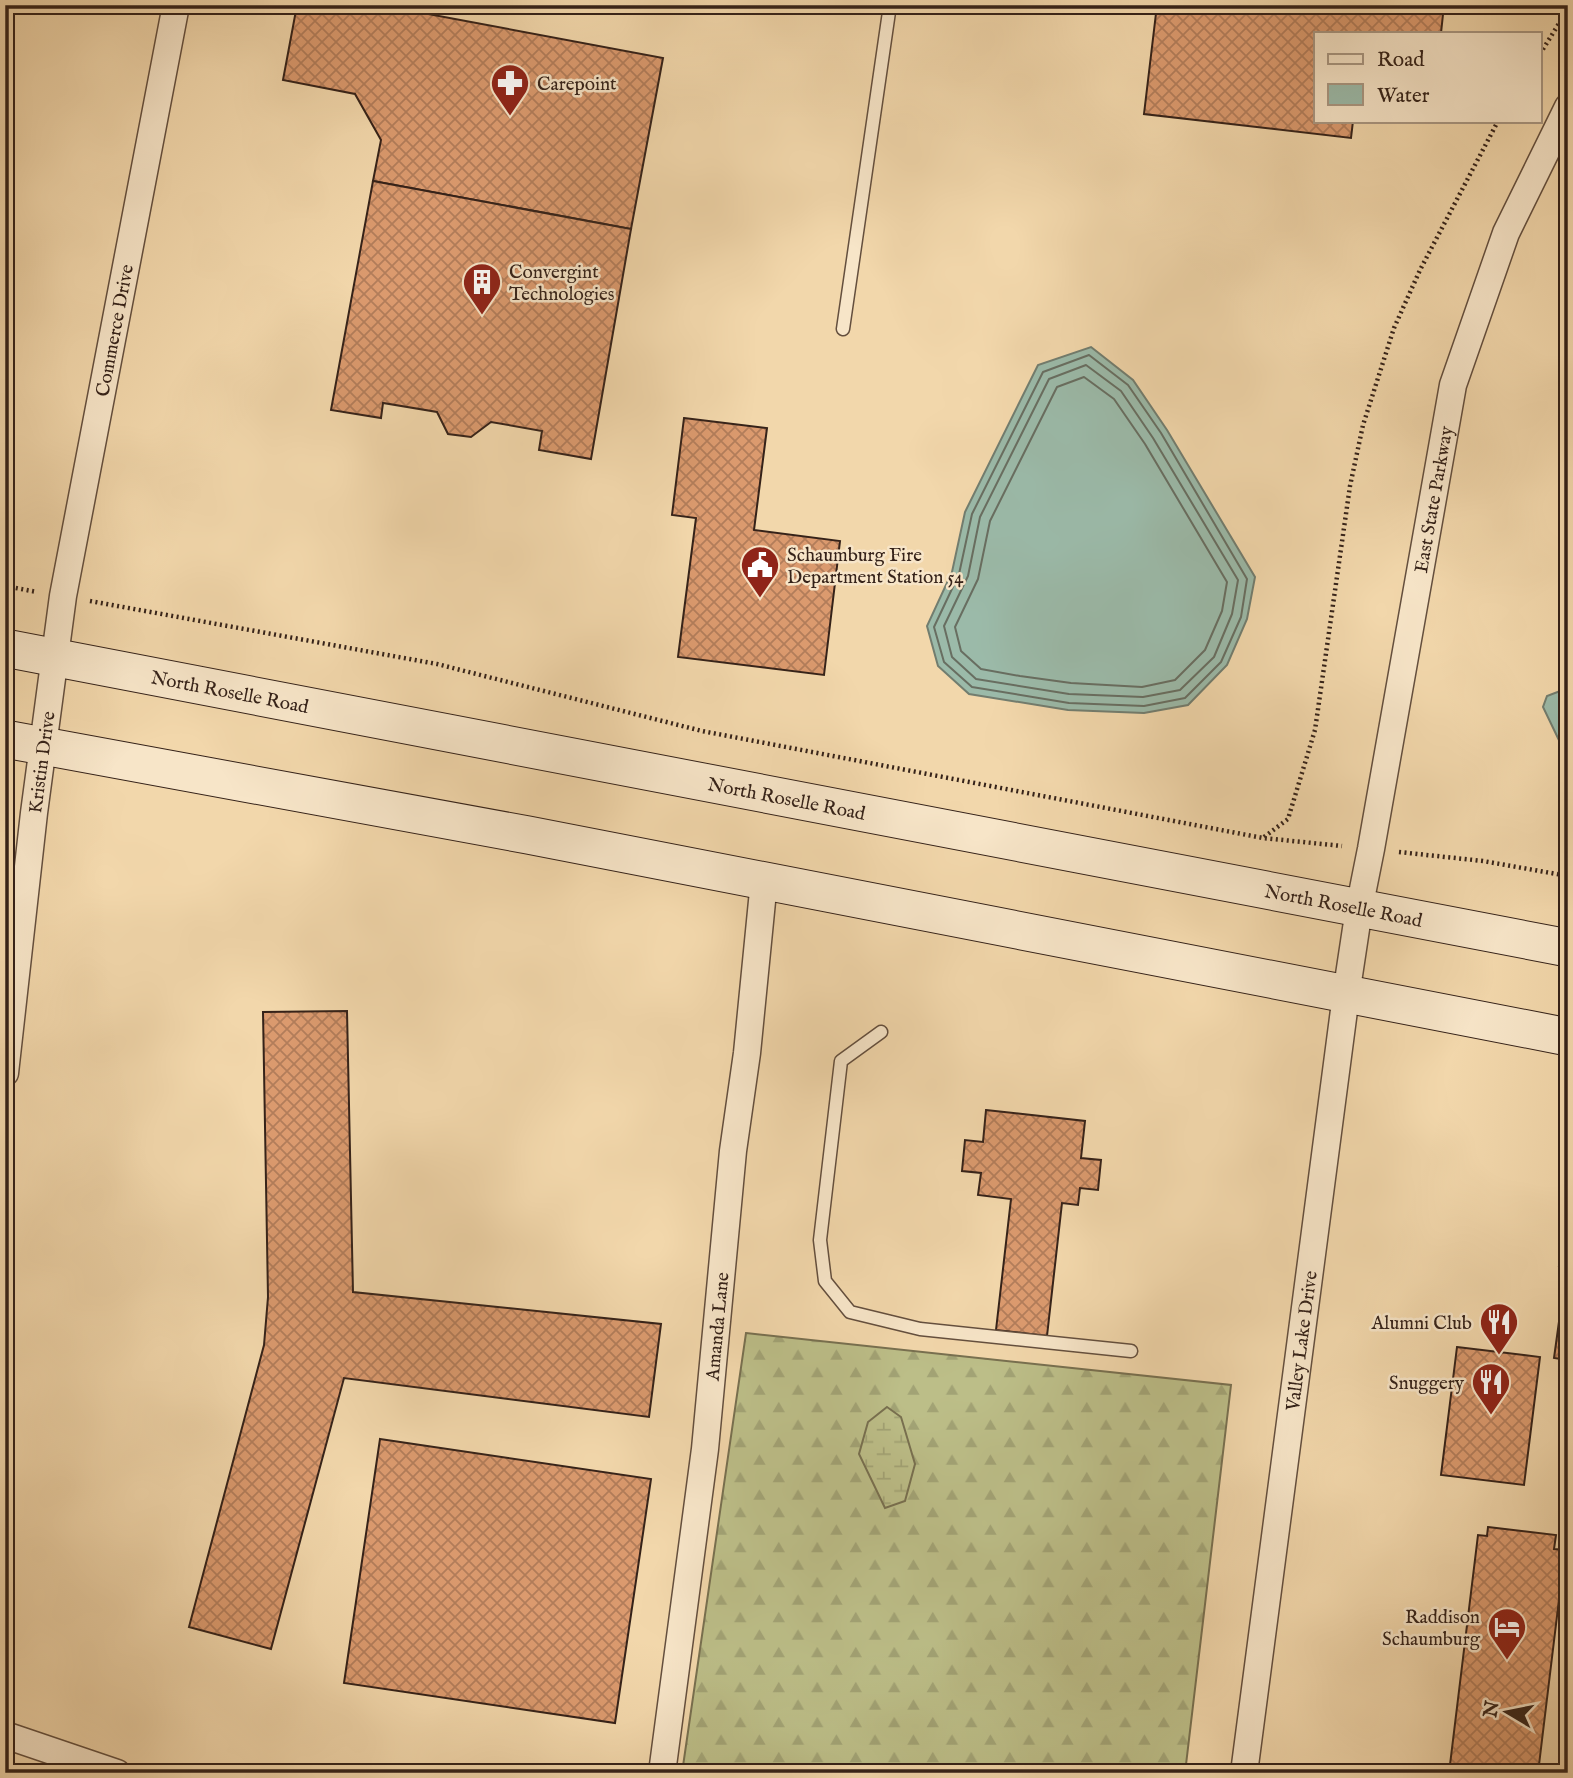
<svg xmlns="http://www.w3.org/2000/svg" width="1573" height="1778" font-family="'IM FELL English',serif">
  <defs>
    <pattern id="forest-firs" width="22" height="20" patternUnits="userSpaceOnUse" patternTransform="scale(1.75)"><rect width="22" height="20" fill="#bcbe88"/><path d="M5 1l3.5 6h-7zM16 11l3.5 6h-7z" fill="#a2a375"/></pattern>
    <pattern id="wetland-marsh" width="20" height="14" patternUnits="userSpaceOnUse" patternTransform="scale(1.75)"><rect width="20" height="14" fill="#bcbe88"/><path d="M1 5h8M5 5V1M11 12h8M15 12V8" fill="none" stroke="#a2a375"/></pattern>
    <pattern id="building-cross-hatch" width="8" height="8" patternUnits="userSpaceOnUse" patternTransform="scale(1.75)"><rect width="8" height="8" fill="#db9a6e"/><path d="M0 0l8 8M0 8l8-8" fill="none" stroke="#b27d5a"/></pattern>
  </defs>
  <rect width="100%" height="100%" fill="#f2d7ab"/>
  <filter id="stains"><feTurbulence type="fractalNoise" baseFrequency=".00286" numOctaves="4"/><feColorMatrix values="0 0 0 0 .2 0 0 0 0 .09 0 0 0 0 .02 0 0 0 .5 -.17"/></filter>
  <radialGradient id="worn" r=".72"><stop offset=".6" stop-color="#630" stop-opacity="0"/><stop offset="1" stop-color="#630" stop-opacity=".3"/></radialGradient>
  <polygon fill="url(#forest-firs)" stroke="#787050" stroke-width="2" points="746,1333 1231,1385 1185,1773 682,1773"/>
  <polygon fill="url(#wetland-marsh)" stroke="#787050" stroke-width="2" points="887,1407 901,1417 915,1464 905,1501 885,1508 859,1454 868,1422"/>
  <g fill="#9bbaa9" stroke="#727d6f" stroke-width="2">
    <polygon points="1091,347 1133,380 1167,430 1255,577 1247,619 1227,665 1188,705 1144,713 1068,710 969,694 938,666 927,626 952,572 965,512 1038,365"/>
    <polygon points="1568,688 1568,759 1543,707 1547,696"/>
  </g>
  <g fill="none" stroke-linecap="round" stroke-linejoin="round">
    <g stroke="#686e61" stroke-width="2">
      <polygon points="1089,355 1128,385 1161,433 1247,579 1241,617 1221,662 1185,698 1144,706 1069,703 972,687 944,662 934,627 959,574 972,514 1043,372"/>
      <polygon points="1086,365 1121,391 1153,438 1238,580 1232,614 1214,657 1180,690 1143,697 1069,694 976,679 952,657 944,626 968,576 980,517 1049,379"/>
      <polygon points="1084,377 1114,399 1145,444 1227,582 1222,611 1205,650 1175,680 1142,687 1071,683 1020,676 981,669 961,651 955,627 978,579 990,521 1057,387"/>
    </g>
  </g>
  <g fill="url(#building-cross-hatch)" stroke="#352219" stroke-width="2">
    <polygon points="297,5 380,5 663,58 631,229 373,181 381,140 355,94 283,80"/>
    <polygon points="1157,5 1444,5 1441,33 1316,33 1316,121 1353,121 1351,138 1144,114"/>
    <polygon points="373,181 631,229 591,459 539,450 542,431 491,422 471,437 448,434 437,412 383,403 381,418 331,410"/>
    <polygon points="684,418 767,428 754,530 840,541 824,675 678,657 696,518 672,515"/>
    <polygon points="347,1011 353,1292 661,1324 649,1417 344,1378 271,1649 189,1627 264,1345 268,1297 263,1012"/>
    <polygon points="986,1110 1085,1121 1081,1158 1101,1160 1098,1190 1080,1188 1078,1205 1062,1203 1047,1336 996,1330 1011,1199 978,1195 981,1173 962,1171 965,1140 983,1142"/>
    <polygon points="1566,1218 1568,1219 1568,1267 1559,1266"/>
    <polygon points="1562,1300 1568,1301 1568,1360 1554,1358"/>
    <polygon points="1457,1347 1540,1357 1524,1485 1441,1475"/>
    <polygon points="380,1439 651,1479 615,1723 344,1683"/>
    <polygon points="1488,1527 1556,1535 1554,1549 1565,1550 1538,1773 1449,1773 1478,1535 1487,1536"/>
  </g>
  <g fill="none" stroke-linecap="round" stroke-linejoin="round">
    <g stroke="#644f3e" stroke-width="15">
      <g id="lane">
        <polyline points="843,329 890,5"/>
        <polyline points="881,1032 841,1061 820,1240 825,1281 850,1312 920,1329 1131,1351"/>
      </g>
    </g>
    <g stroke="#644f3e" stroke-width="29">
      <g id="street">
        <path id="s1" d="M 5,1073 L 34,813 L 63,596 L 176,5"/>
        <polyline points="5,1735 117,1773"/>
        <path id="s2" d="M 662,1773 L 705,1449 L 733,1151 L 747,1053 L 764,881"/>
        <path id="s3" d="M 1244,1773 L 1346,995 L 1359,909 L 1371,849 L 1453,385 L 1506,233 L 1568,107"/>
      </g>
    </g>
    <g stroke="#352219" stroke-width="39">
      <g id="secondary">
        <path id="s4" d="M 5,648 L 1568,948"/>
        <polyline points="5,739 528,835 1568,1037"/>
      </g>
    </g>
    <g stroke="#352219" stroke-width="4.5" stroke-dasharray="2 3.5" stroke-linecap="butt">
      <polyline points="1540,54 1568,9"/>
      <polyline points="5,586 37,592"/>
      <polyline points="90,601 437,664 702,731 1263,838 1342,846"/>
      <polyline points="1264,837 1288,819 1315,730 1350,486 1363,425 1394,328 1420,270 1498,121"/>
      <polyline points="1399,852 1483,861 1568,876"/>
    </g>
    <use href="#lane" stroke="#f7e5c8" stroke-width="12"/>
    <use href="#street" stroke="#f7e5c8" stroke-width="26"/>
    <use href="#secondary" stroke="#f7e5c8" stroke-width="37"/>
  </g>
  <defs>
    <g id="pharmacy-pin" transform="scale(2.0125)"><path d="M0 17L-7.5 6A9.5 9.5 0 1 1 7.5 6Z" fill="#8f2418" stroke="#f7e5c8"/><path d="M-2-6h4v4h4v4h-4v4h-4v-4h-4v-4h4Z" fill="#fff"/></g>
    <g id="building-pin" transform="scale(2.0125)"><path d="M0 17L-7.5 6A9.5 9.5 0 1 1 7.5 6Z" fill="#8f2418" stroke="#f7e5c8"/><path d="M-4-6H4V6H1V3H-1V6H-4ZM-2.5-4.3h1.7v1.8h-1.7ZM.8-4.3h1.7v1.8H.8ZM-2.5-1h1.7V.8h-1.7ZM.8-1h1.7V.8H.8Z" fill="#fff"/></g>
    <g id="civic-pin" transform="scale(2.0125)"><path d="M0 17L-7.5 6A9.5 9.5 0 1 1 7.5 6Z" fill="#8f2418" stroke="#f7e5c8"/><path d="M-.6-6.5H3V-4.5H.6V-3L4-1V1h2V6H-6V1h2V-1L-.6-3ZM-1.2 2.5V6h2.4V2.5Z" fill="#fff"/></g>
    <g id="restaurant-pin" transform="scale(2.0125)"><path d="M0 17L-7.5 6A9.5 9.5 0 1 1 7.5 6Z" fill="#8f2418" stroke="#f7e5c8"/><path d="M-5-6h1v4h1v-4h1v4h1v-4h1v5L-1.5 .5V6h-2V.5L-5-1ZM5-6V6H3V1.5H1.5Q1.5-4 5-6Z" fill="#fff"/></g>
    <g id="hotel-pin" transform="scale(2.0125)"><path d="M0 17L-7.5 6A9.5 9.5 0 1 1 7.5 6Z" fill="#8f2418" stroke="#f7e5c8"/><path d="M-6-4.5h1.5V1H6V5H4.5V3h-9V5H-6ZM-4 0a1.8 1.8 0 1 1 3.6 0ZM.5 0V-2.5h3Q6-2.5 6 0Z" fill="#fff"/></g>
  </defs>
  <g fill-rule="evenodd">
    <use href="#pharmacy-pin" x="510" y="83"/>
    <use href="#building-pin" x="482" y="282"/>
    <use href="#civic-pin" x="760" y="565"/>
    <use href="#restaurant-pin" x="1499" y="1322"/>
    <use href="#restaurant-pin" x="1491" y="1382"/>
    <use href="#hotel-pin" x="1507" y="1627"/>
  </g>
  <g text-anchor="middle" stroke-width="5" stroke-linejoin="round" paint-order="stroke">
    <g font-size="19" fill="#352219" stroke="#f7e5c8" text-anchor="start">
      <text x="537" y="90">Carepoint</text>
      <text x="509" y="278">Convergint<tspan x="509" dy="22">Technologies</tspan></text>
      <text x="787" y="561">Schaumburg Fire<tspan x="787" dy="22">Department Station 54</tspan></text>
      <text x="1472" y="1329" text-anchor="end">Alumni Club</text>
      <text x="1464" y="1389" text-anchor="end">Snuggery</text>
      <text x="1480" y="1623" text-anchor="end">Raddison<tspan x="1480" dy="22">Schaumburg</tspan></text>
    </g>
    <g font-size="19" fill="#352219" stroke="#f7e5c8">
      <text dy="7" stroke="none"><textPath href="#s1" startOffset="751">Commerce Drive</textPath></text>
      <text dy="7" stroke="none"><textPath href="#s3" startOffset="1288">East State Parkway</textPath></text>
      <text dy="7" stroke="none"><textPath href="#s4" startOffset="229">North Roselle Road</textPath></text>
      <text dy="7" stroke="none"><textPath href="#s1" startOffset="313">Kristin Drive</textPath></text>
      <text dy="7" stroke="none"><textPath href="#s4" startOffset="796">North Roselle Road</textPath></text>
      <text dy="7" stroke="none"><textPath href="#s4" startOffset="1363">North Roselle Road</textPath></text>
      <text dy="7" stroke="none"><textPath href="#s2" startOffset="450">Amanda Lane</textPath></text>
      <text dy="7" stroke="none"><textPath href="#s3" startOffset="436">Valley Lake Drive</textPath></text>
    </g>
  </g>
  <rect width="1573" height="1778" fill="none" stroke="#f2d7ab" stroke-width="28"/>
  <rect x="7" y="7" width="1559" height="1764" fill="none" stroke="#352219" stroke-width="3.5"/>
  <rect x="14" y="14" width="1545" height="1750" fill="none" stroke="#352219" stroke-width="2"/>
  <rect x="1314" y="32" width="228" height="91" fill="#f7e5c8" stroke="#a99782" stroke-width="2"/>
  <rect x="1328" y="54" width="35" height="10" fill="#f7e5c8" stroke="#a99782" stroke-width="2"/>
  <text x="1377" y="66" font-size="21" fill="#352219">Road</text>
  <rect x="1328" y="84" width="35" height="21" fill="#9bbaa9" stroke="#a99782" stroke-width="2"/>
  <text x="1377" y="102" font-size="21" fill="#352219">Water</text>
  <g transform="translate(1507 1712) rotate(280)" stroke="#f7e5c8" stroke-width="5" paint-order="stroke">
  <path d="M0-5L12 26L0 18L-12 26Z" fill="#352219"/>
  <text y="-10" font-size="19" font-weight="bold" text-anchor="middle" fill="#352219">N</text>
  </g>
  <rect width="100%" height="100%" filter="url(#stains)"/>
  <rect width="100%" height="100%" fill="url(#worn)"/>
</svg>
